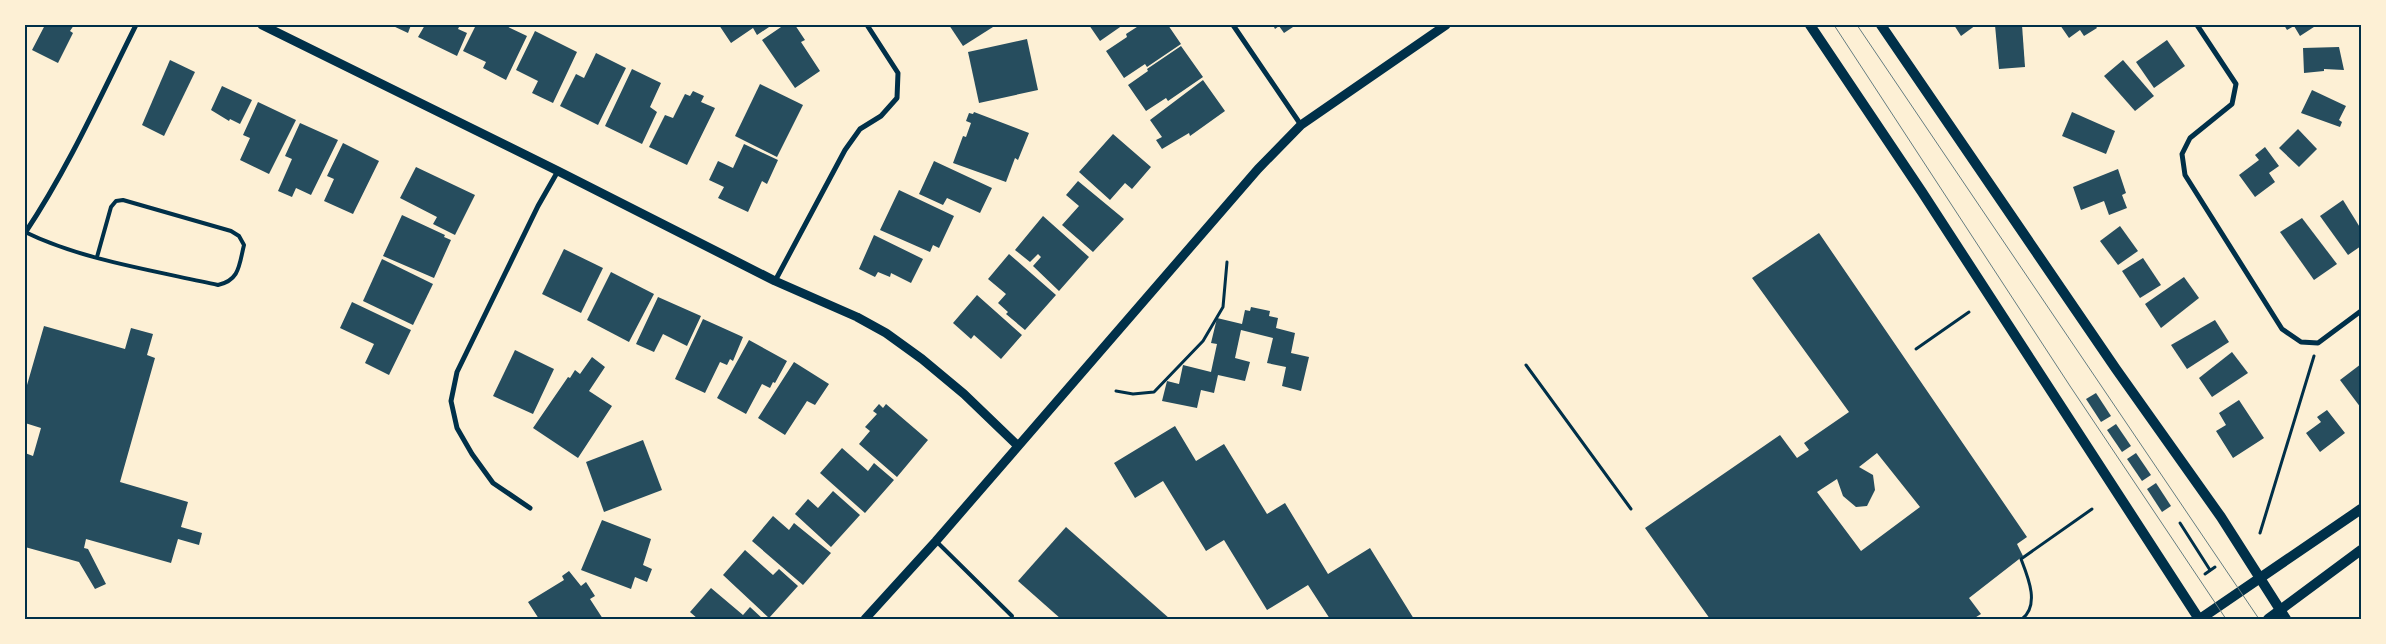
<svg xmlns="http://www.w3.org/2000/svg" width="2386" height="644" font-family="'PT Sans',sans-serif">
  <rect width="100%" height="100%" fill="#fdf0d5"/>
  <g fill="#264d5e" fill-rule="evenodd">
    <polygon points="45,25 74,25 70,31 73,33 58,63 32,50"/>
    <polygon points="391,25 411,25 408,33"/>
    <polygon points="425,25 460,25 458,29 467,33 457,56 418,37"/>
    <polygon points="476,25 504,25 527,36 506,80 483,68 486,62 463,51"/>
    <polygon points="719,25 772,25 757,35 753,28 731,43"/>
    <polygon points="784,25 795,25 805,40 801,42 820,71 795,88 762,40"/>
    <polygon points="949,25 992,25 993,27 963,46"/>
    <polygon points="1089,25 1123,25 1100,41"/>
    <polygon points="1140,25 1168,25 1181,44 1147,67 1145,64 1124,78 1106,51 1127,37 1126,34"/>
    <polygon points="1273,25 1296,25 1284,33 1279,26 1275,29"/>
    <polygon points="1954,25 1976,25 1961,36"/>
    <polygon points="1995,25 2022,25 2025,67 1999,69"/>
    <polygon points="2060,25 2095,25 2097,28 2084,36 2080,30 2069,38"/>
    <polygon points="2284,25 2317,25 2300,36 2294,26 2287,30"/>
    <polygon points="535,31 577,52 553,103 532,93 538,81 516,70"/>
    <polygon points="1027,39 1038,90 979,103 968,52"/>
    <polygon points="2167,40 2185,66 2154,88 2136,62"/>
    <polygon points="1181,46 1203,77 1168,101 1166,98 1146,111 1128,85 1148,71 1147,69"/>
    <polygon points="2339,47 2344,70 2324,69 2324,71 2304,73 2303,48"/>
    <polygon points="596,53 626,68 598,125 560,106 576,74 584,78"/>
    <polygon points="170,60 195,72 164,136 142,125"/>
    <polygon points="2123,60 2154,96 2135,111 2104,76"/>
    <polygon points="632,69 661,83 650,107 657,112 642,144 605,126"/>
    <polygon points="1203,80 1225,111 1190,136 1189,133 1162,149 1156,140 1162,137 1150,120"/>
    <polygon points="760,84 803,105 777,157 735,136"/>
    <polygon points="222,86 252,100 240,124 230,119 229,121 211,110"/>
    <polygon points="2312,90 2346,106 2339,120 2342,122 2340,127 2301,113"/>
    <polygon points="693,91 704,96 701,102 715,108 687,165 649,147 665,115 673,118 685,94 690,96"/>
    <polygon points="258,102 296,120 269,174 240,160 250,138 243,135"/>
    <polygon points="974,112 1029,133 1018,160 1015,158 1006,182 953,163 963,136 966,137 971,123 966,121 969,113 973,114"/>
    <polygon points="2072,112 2115,131 2106,154 2062,136"/>
    <polygon points="300,123 338,140 311,195 296,188 292,197 278,191 292,159 285,156"/>
    <polygon points="2298,129 2317,149 2299,167 2279,148"/>
    <polygon points="1113,134 1151,167 1132,189 1125,183 1110,200 1079,172"/>
    <polygon points="343,143 379,161 353,214 324,201 334,179 327,176"/>
    <polygon points="744,144 778,160 767,184 762,181 748,212 718,198 724,187 709,180 718,161 733,168"/>
    <polygon points="2265,147 2279,166 2269,173 2275,182 2255,197 2239,175 2259,160 2255,155"/>
    <polygon points="934,161 992,188 980,213 947,198 943,205 919,194"/>
    <polygon points="416,167 475,195 455,235 433,224 437,217 400,198"/>
    <polygon points="2118,169 2126,193 2122,195 2127,208 2109,215 2104,201 2081,210 2073,187"/>
    <polygon points="1078,181 1124,219 1093,252 1062,225 1079,206 1066,195"/>
    <polygon points="899,190 954,216 939,248 933,245 930,252 880,230"/>
    <polygon points="2343,200 2361,229 2361,246 2348,255 2320,216"/>
    <polygon points="402,215 445,235 444,237 451,240 434,278 383,256"/>
    <polygon points="1043,216 1089,257 1059,291 1033,266 1041,257 1038,254 1030,262 1015,250"/>
    <polygon points="2302,218 2337,264 2314,280 2280,232"/>
    <polygon points="2120,226 2138,251 2118,265 2100,241"/>
    <path d="M 1819,233 L 2027,537 L 2017,544 L 2023,556 L 1969,598 L 1981,614 L 1973,619 L 1710,619 L 1645,528 L 1780,435 L 1797,458 L 1809,450 L 1804,443 L 1849,412 L 1752,278 ZM 1877,453 L 1920,507 L 1861,551 L 1817,492 L 1837,479 L 1843,496 L 1856,507 L 1867,506 L 1875,490 L 1873,475 L 1859,467 Z"/>
    <polygon points="874,235 923,259 911,283 891,273 890,277 878,272 875,277 859,269"/>
    <polygon points="564,249 603,268 581,313 542,294"/>
    <polygon points="1009,254 1056,295 1025,330 1006,314 1008,312 998,303 1006,294 988,279"/>
    <polygon points="2143,258 2161,285 2140,298 2122,271"/>
    <polygon points="382,259 433,284 413,325 363,301"/>
    <polygon points="611,272 654,294 629,342 587,320"/>
    <polygon points="2184,277 2199,298 2161,328 2145,304"/>
    <polygon points="977,295 1022,335 1001,359 974,335 971,339 953,323"/>
    <polygon points="658,297 701,316 687,346 663,334 654,352 636,344"/>
    <polygon points="352,302 411,330 389,375 365,363 374,344 340,328"/>
    <polygon points="1251,307 1270,311 1269,316 1278,318 1276,328 1295,333 1291,353 1309,357 1301,391 1282,386 1286,367 1267,363 1273,338 1241,330 1235,358 1250,362 1245,381 1218,375 1214,393 1201,390 1197,408 1162,401 1167,381 1179,384 1183,365 1211,372 1217,344 1211,343 1217,318 1242,324 1245,310 1250,311"/>
    <polygon points="703,319 743,337 733,361 730,359 727,365 720,362 705,393 675,379"/>
    <polygon points="2215,320 2229,342 2187,369 2171,345"/>
    <polygon points="44,326 125,349 131,328 153,334 147,355 155,358 120,482 188,502 181,527 202,533 199,545 178,539 171,563 86,539 84,548 88,549 106,584 95,589 79,562 25,547 25,453 33,456 41,428 25,423 25,392"/>
    <polygon points="749,340 787,361 775,383 773,382 770,388 762,384 746,414 717,398"/>
    <polygon points="515,350 554,369 533,414 493,396"/>
    <polygon points="2232,352 2248,373 2212,397 2199,378"/>
    <polygon points="592,357 605,367 589,391 612,406 578,458 533,428 568,377 570,378 575,370 580,374"/>
    <polygon points="794,362 829,384 815,405 807,401 785,435 758,418"/>
    <polygon points="2361,364 2361,408 2340,380"/>
    <polygon points="2096,393 2111,416 2101,422 2086,399"/>
    <polygon points="2239,400 2264,438 2233,458 2216,431 2226,425 2219,413"/>
    <polygon points="879,404 883,408 886,404 928,440 897,477 859,444 870,431 865,427 877,414 873,411"/>
    <polygon points="2327,410 2345,433 2320,452 2306,433 2321,422 2317,417"/>
    <polygon points="2116,424 2131,446 2122,452 2107,430"/>
    <polygon points="1175,426 1196,461 1224,444 1267,514 1285,503 1328,574 1370,548 1414,619 1330,619 1308,585 1267,610 1224,540 1206,551 1163,481 1135,498 1114,463"/>
    <polygon points="643,440 662,490 604,512 586,462"/>
    <polygon points="842,448 868,471 874,463 894,480 865,513 820,473"/>
    <polygon points="2136,453 2151,475 2142,481 2127,459"/>
    <polygon points="2156,483 2171,506 2162,512 2147,489"/>
    <polygon points="833,491 860,515 831,547 795,514 808,499 818,508"/>
    <polygon points="773,516 789,530 794,523 831,553 803,585 752,541"/>
    <polygon points="602,520 651,539 643,565 652,569 647,582 635,577 631,589 581,570"/>
    <polygon points="1066,527 1170,619 1061,619 1018,581"/>
    <polygon points="745,550 773,575 779,569 798,586 769,618 723,575"/>
    <polygon points="569,571 581,586 586,582 595,596 590,599 603,619 539,619 528,602 564,580 562,576"/>
    <polygon points="711,588 743,615 750,607 763,619 698,619 690,612"/>
  </g>
  <g fill="none" stroke-linecap="round" stroke-linejoin="round">
    <g stroke="#003049" stroke-width="3">
      <polyline points="1916,349 1969,312"/>
      <polyline points="1526,365 1631,509"/>
      <polyline points="1116,391 1133,394 1154,392 1203,341 1223,307 1227,262"/>
      <polyline points="2180,523 2210,570"/>
      <polyline points="2260,533 2314,356"/>
      <polyline points="2205,574 2215,567"/>
      <path d="M 2022,619 C 2040,605 2028,577 2021,559 L 2092,509"/>
    </g>
    <g stroke="#003049" stroke-width="4">
      <path d="M 25,232 C 82,260 156,271 218,285 C 240,280 239,265 244,245 L 239,236 L 231,231 L 123,200 L 116,201 L 111,207 L 97,257"/>
      <polyline points="936,541 1012,616"/>
    </g>
    <g stroke="#003049" stroke-width="5">
      <polyline points="1233,25 1301,125"/>
      <polyline points="2197,25 2236,84 2232,104 2190,138 2182,154 2185,175 2282,329 2301,342 2318,343 2361,311"/>
      <path d="M 25,233 C 69,167 101,95 136,25"/>
      <polyline points="775,281 845,150 860,129 881,116 897,98 898,73 867,25"/>
      <polyline points="530,508 493,483 472,454 457,428 451,401 457,372 538,206 558,171"/>
    </g>
    <g stroke="#003049" stroke-width="9">
      <polyline points="262,25 558,171 775,281 857,317 886,333 922,359 964,394 1017,445"/>
      <polyline points="865,619 936,541 1258,169 1301,125 1446,25"/>
    </g>
    <g stroke="#003049" stroke-width="10">
      <polyline points="1810,25 1922,192 2199,619"/>
      <polyline points="1881,25 2116,369 2221,517 2286,619"/>
      <polyline points="2200,619 2361,509"/>
      <polyline points="2268,619 2361,550"/>
    </g>
    <g stroke="#657d81" stroke-width="1">
      <polyline points="1834,25 2070,386 2226,619"/>
      <polyline points="1857,25 2259,619"/>
    </g>
  </g>
  <rect width="2386" height="644" fill="none" stroke="#fdf0d5" stroke-width="52"/>
  <rect x="26" y="26" width="2334" height="592" fill="none" stroke="#003049" stroke-width="2"/>
</svg>
